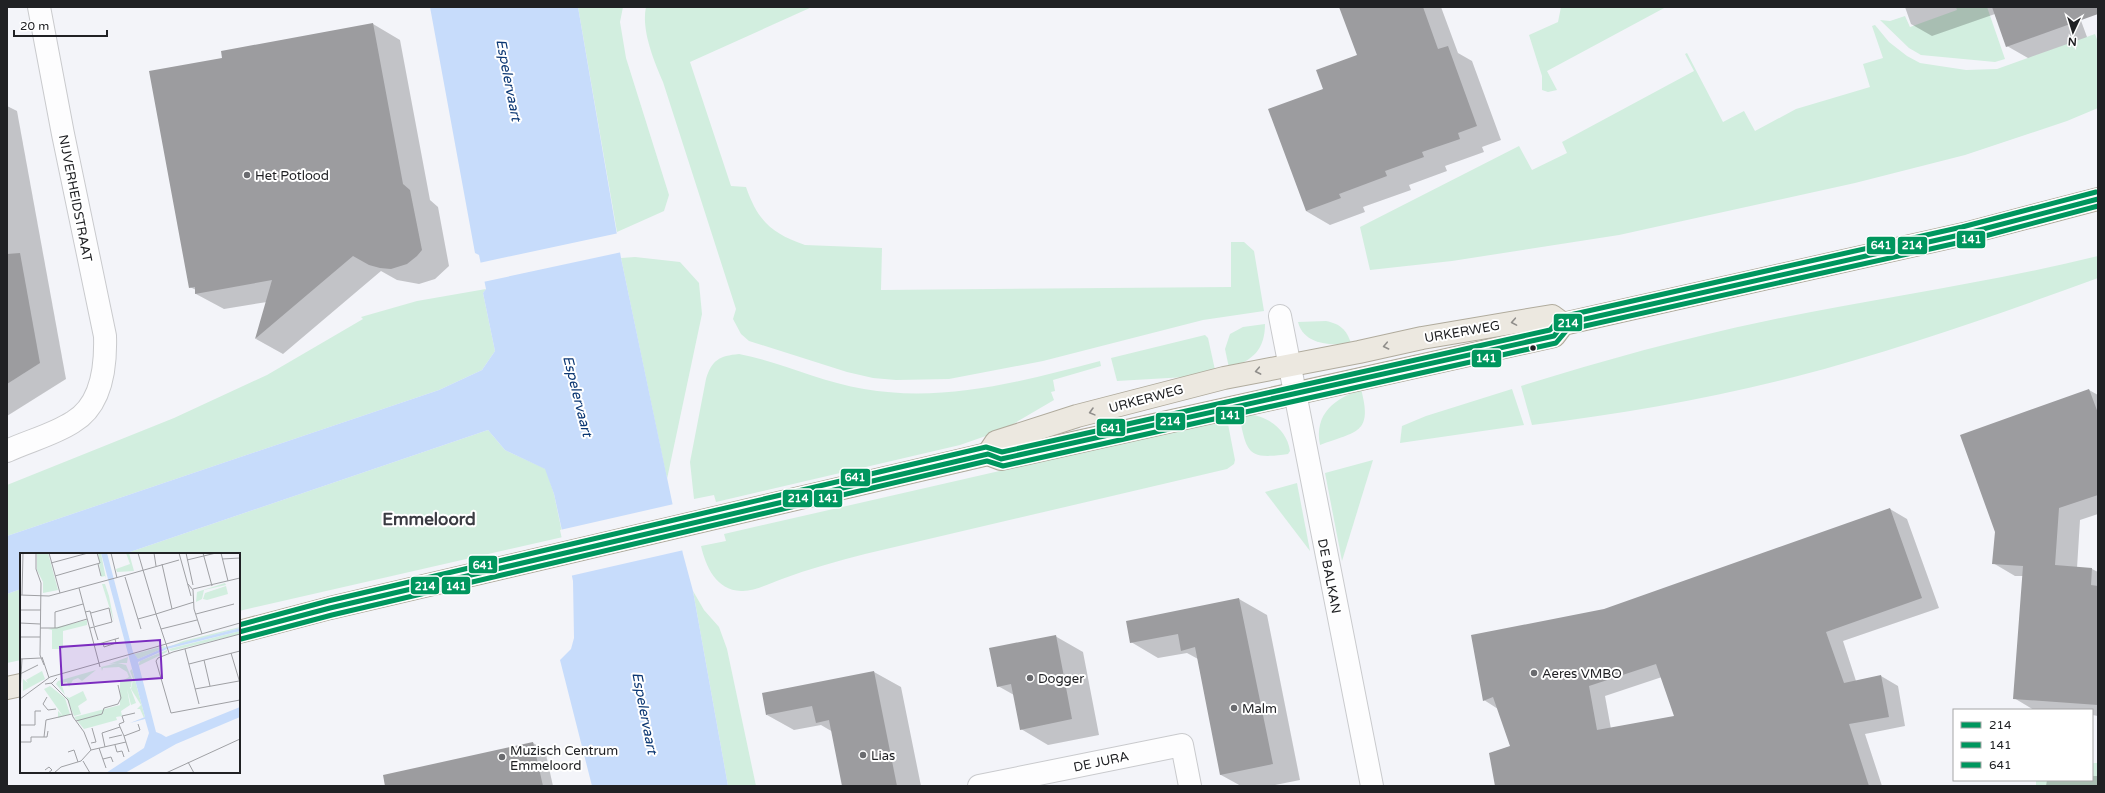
<svg xmlns="http://www.w3.org/2000/svg" width="2105" height="793" font-family="'Varela Round',sans-serif">
  <rect width="100%" height="100%" fill="#f3f4f9"/>
  <g fill="#d2eedf">
    <polygon points="578,7 623,7 620,22 626,58 669,195 664,211 617,232"/>
    <path d="M 646,7 L 812,7 L 690,62 L 731,186 L 746,187 C 758,221 771,233 805,245 L 882,248 L 881,290 L 1231,287 L 1231,242 L 1244,242 L 1254,251 L 1264,311 L 1203,320 L 1043,361 L 949,379 L 896,380 L 873,378 L 847,372 L 749,341 L 741,334 L 733,319 L 736,309 L 663,82 C 654,61 641,30 646,7 Z"/>
    <polygon points="1561,7 1666,7 1547,71 1557,90 1548,92 1542,90 1542,76 1529,35 1558,22"/>
    <polygon points="1956,7 1987,7 2005,59 1995,62 1921,55 1909,48 1880,20 1890,21 1905,16 1910,27 1957,10"/>
    <polygon points="1875,25 1889,42 1907,56 1920,63 1966,70 1997,69 2095,34 2098,42 2098,108 2067,121 1965,155 1855,183 1619,235 1452,261 1370,270 1360,227 1519,146 1532,170 1567,153 1562,142 1694,71 1685,54 1687,53 1723,122 1744,111 1755,131 1796,109 1870,87 1863,64 1883,58 1872,26"/>
    <path d="M 2098,256 L 2098,278 C 1997,315 1897,350 1794,377 C 1708,399 1620,414 1532,425 L 1521,386 C 1601,361 1684,338 1766,321 C 1876,298 1988,283 2098,256 Z"/>
    <polygon points="635,257 680,262 699,283 702,314 667,479 621,258"/>
    <polygon points="486,289 483,293 495,351 482,370 439,390 7,536 7,485 174,418 267,375 363,319 361,317 417,301"/>
    <path d="M 1326,321 C 1340,324 1346,329 1351,343 L 1349,344 C 1330,345 1304,345 1298,322 Z"/>
    <path d="M 1265,324 C 1265,350 1252,361 1229,368 L 1225,349 L 1230,334 L 1243,327 Z"/>
    <polygon points="1205,335 1208,338 1215,370 1203,376 1117,381 1111,358"/>
    <path d="M 739,354 C 781,362 821,382 864,389 C 944,403 1023,381 1100,361 L 1101,366 L 1053,380 L 1055,391 L 1051,392 L 1054,400 L 1003,430 L 960,445 L 716,502 L 714,495 L 694,499 L 690,462 L 706,379 C 712,360 719,356 739,354 Z"/>
    <path d="M 1361,389 C 1373,434 1357,431 1320,445 C 1314,413 1335,399 1361,389 Z"/>
    <polygon points="1512,389 1524,425 1400,443 1402,426 1426,416"/>
    <path d="M 1245,414 C 1267,415 1287,429 1290,451 L 1288,454 C 1247,460 1247,453 1239,415 Z"/>
    <path d="M 1227,419 L 1235,460 L 1234,464 L 1227,469 L 865,554 C 837,561 809,569 782,579 C 770,583 754,592 741,591 C 716,590 706,567 701,546 L 726,541 L 724,534 Z"/>
    <polygon points="488,430 505,450 546,469 554,494 563,537 239,611 239,554 124,554"/>
    <polygon points="1373,460 1342,561 1325,473"/>
    <polygon points="1297,483 1310,551 1265,492"/>
    <polygon points="21,589 21,660 7,663 7,594"/>
    <polygon points="693,591 704,610 719,627 727,649 756,786 728,786"/>
    <polygon points="2092,763 2098,763 2098,786 2036,786 2036,780 2092,780"/>
  </g>
  <polygon fill="#c7dcfb" points="430,7 578,7 621,258 683,554 693,591 728,786 592,786 560,660 571,649 574,638 573,581 554,494 545,469 505,450 488,430 124,554 21,554 21,589 7,594 7,536 439,390 482,370 495,351 483,293 486,289 479,255 475,253"/>
  <g fill="#f3f4f9">
    <polygon points="619,233 622,252 483,282 479,263"/>
    <polygon points="674,504 684,550 570,576 560,530"/>
  </g>
  <g fill="#0003" fill-rule="evenodd">
    <polygon points="1340,7 1441,7 1458,53 1472,61 1501,140 1482,147 1484,152 1445,166 1447,171 1409,185 1411,190 1363,207 1365,212 1330,225 1306,211 1325,89 1358,56"/>
    <polygon points="1905,7 2076,7 2087,37 2028,58 2007,46 1995,14 1932,36 1911,24"/>
    <polygon points="373,24 400,40 430,200 438,207 449,266 435,279 419,284 397,280 381,271 283,354 256,339 267,302 224,309 196,294 196,290 190,287 223,58"/>
    <polygon points="7,106 17,111 66,379 7,416"/>
    <polygon points="2089,390 2098,395 2098,514 2080,520 2077,568 2092,569 2098,572 2098,716 2092,715 2092,710 2034,710 2014,698 2023,576 2015,576 1993,563"/>
    <path d="M 1890,509 L 1907,519 L 1939,608 L 1843,641 L 1856,681 L 1881,676 L 1898,686 L 1905,726 L 1865,734 L 1882,786 L 1496,786 L 1512,747 L 1498,709 L 1484,700 L 1604,610 ZM 1662,677 L 1676,717 L 1611,729 L 1605,696 Z"/>
    <polygon points="1239,599 1267,615 1300,780 1270,786 1241,786 1221,775 1198,659 1187,653 1158,658 1131,642 1127,622"/>
    <polygon points="1055,636 1083,652 1099,735 1048,745 1021,729 1014,695 998,686"/>
    <polygon points="874,672 901,687 921,786 843,786 833,732 821,725 794,730 767,715"/>
    <polygon points="533,743 545,750 553,786 405,786"/>
    <polygon points="2092,776 2098,776 2098,786 2046,786 2047,780 2092,780"/>
  </g>
  <g fill="#9c9c9f" fill-rule="evenodd">
    <polygon points="1339,7 1423,7 1438,49 1448,46 1477,126 1458,133 1460,139 1422,152 1424,157 1385,171 1387,176 1339,194 1341,198 1306,211 1268,109 1323,89 1316,70 1357,55"/>
    <polygon points="1992,7 2098,7 2098,14 2006,47"/>
    <polygon points="373,23 403,184 410,190 422,250 417,256 407,264 391,269 380,268 369,265 353,256 255,339 272,280 195,294 195,287 189,288 149,71 222,58 221,51"/>
    <polygon points="20,253 40,363 7,384 7,254"/>
    <polygon points="2089,389 2098,413 2098,495 2059,508 2055,565 2092,568 2091,585 2098,586 2098,705 2013,699 2023,566 1992,564 1995,532 1960,435"/>
    <path d="M 1890,508 L 1922,598 L 1826,632 L 1844,683 L 1881,675 L 1889,717 L 1849,724 L 1869,786 L 1495,786 L 1489,753 L 1510,746 L 1493,697 L 1483,701 L 1471,635 L 1604,609 ZM 1656,664 L 1674,716 L 1597,730 L 1589,686 Z"/>
    <polygon points="1239,598 1273,764 1220,775 1195,647 1181,651 1178,634 1130,643 1126,621"/>
    <polygon points="1056,635 1072,719 1020,730 1011,684 997,687 989,648"/>
    <polygon points="874,671 897,786 842,786 829,720 816,723 812,706 766,715 762,693"/>
    <polygon points="533,742 543,786 385,786 383,775"/>
  </g>
  <g fill="none" stroke-linecap="round" stroke-linejoin="round">
    <g stroke="#c9cacd" stroke-width="24">
      <g id="minor">
        <polyline points="1280,316 1372,786"/>
        <path d="M 7,451 C 28,441 53,435 73,422 C 102,405 106,367 105,336 L 63,134 L 39,7"/>
        <polyline points="979,786 1182,745 1190,786"/>
      </g>
    </g>
    <g stroke="#b0ab9d" stroke-width="24">
      <g id="major">
        <polyline points="988,454 996,442 1077,416 1224,378 1359,352 1422,338 1552,316 1563,324"/>
        <polyline points="239,632 330,608 988,454 1001,459 1554,336 1563,324 1964,234 2098,199"/>
        <polyline points="7,688 21,685"/>
      </g>
    </g>
    <use href="#minor" stroke="#fdfdfe" stroke-width="22"/>
    <use href="#major" stroke="#ece8e0" stroke-width="22"/>
    <g stroke="#fff" stroke-width="8">
      <polyline id="bus-1" points="239,632 330,608 988,454 1001,459 1554,336 1563,324 1964,234 2098,199"/>
    </g>
    <g stroke="#fff" stroke-width="8">
      <polyline id="bus-2" points="241,639 332,615 987,461 1003,466 1556,343 1567,330 1966,241 2098,206"/>
    </g>
    <g stroke="#fff" stroke-width="8">
      <polyline id="bus-3" points="239,625 328,601 986,447 1002,452 1550,330 1561,317 1962,227 2096,192"/>
    </g>
    <use href="#bus-1" stroke="#00965e" stroke-width="5"/>
    <use href="#bus-2" stroke="#00965e" stroke-width="5"/>
    <use href="#bus-3" stroke="#00965e" stroke-width="5"/>
  </g>
  <defs><path id="oneway-chevron" d="M-2-3.5L2.5 0L-2 3.5" fill="none" stroke-width="1.6" stroke-linecap="round" stroke-linejoin="round"/></defs>
  <g stroke="#908e8b">
    <use href="#oneway-chevron" transform="translate(1514 322) rotate(170)"/>
    <use href="#oneway-chevron" transform="translate(1386 346) rotate(168)"/>
    <use href="#oneway-chevron" transform="translate(1258 371) rotate(169)"/>
    <use href="#oneway-chevron" transform="translate(1092 412) rotate(165)"/>
  </g>
  <g fill="#6a6b6f" stroke="#fff" stroke-width="1.5">
    <circle cx="247" cy="175" r="4"/>
    <circle cx="1534" cy="673" r="4"/>
    <circle cx="1030" cy="678" r="4"/>
    <circle cx="1234" cy="708" r="4"/>
    <circle cx="863" cy="755" r="4"/>
    <circle cx="502" cy="757" r="4"/>
  </g>
  <circle fill="#202124" stroke="#fff" stroke-width="1.5" cx="1533" cy="348" r="3.5"/>
  <g text-anchor="middle" stroke-width="4" stroke-linejoin="round" paint-order="stroke">
    <g font-size="13" fill="#202124" stroke="#fff" text-anchor="start">
      <text x="255" y="180">Het Potlood</text>
      <text x="1542" y="678">Aeres VMBO</text>
      <text x="1038" y="683">Dogger</text>
      <text x="1242" y="713">Malm</text>
      <text x="510" y="755">Muzisch Centrum<tspan x="510" dy="15">Emmeloord</tspan></text>
      <text x="871" y="760">Lias</text>
    </g>
    <g font-size="13" fill="#202124" stroke="#fff">
      <text transform="translate(76 198) rotate(79)" y="5">NIJVERHEIDSTRAAT</text>
      <text transform="translate(1462 331) rotate(-10)" y="5">URKERWEG</text>
      <text transform="translate(1146 398) rotate(-15)" y="5">URKERWEG</text>
      <text transform="translate(1330 576) rotate(79)" y="5">DE BALKAN</text>
      <text transform="translate(1101 761) rotate(-12)" y="5">DE JURA</text>
    </g>
    <g font-size="14" font-style="italic" fill="#0b3773" stroke="#fff">
      <text transform="translate(509 80) rotate(79)" y="5">Espelervaart</text>
      <text transform="translate(578 396) rotate(76)" y="5">Espelervaart</text>
      <text transform="translate(645 713) rotate(79)" y="5">Espelervaart</text>
    </g>
    <g font-size="17" font-weight="bold" fill="#3a3b42" stroke="#fff">
      <text x="429" y="525">Emmeloord</text>
    </g>
  </g>
  <g transform="translate(20 553)">
    <rect width="220" height="220" fill="#f3f4f9"/>
    <path d="M 17,0 L 28,0 L 38,37 L 23,40 L 23,29 L 17,17 ZM 78,0 L 81,0 L 86,26 L 85,23 L 81,24 ZM 100,0 L 109,0 L 114,18 L 97,19 L 96,16 L 110,11 L 106,0 ZM 205,30 L 206,32 L 184,37 L 182,46 L 176,49 L 177,39 ZM 82,31 L 85,31 L 89,43 L 94,69 ZM 206,33 L 208,41 L 187,47 L 183,46 L 185,40 ZM 67,67 L 67,72 L 43,78 L 43,96 L 32,96 L 32,77 L 28,76 ZM 220,74 L 220,75 L 149,94 L 163,88 ZM 220,78 L 220,81 L 151,98 L 149,96 ZM 144,93 L 146,94 L 118,106 L 114,101 ZM 147,97 L 147,99 L 118,113 L 120,108 ZM 108,104 L 107,110 L 98,110 L 106,112 L 112,126 L 111,134 L 107,135 L 110,134 L 116,150 L 111,152 L 107,136 L 110,152 L 101,158 L 102,163 L 96,164 L 97,167 L 64,176 L 54,164 L 100,152 L 100,129 L 109,124 L 107,119 L 99,114 L 83,115 L 82,118 L 81,114 L 97,110 L 89,111 ZM 112,116 L 125,164 L 124,165 L 120,156 L 117,156 L 121,152 L 111,136 L 113,126 L 110,118 ZM 76,117 L 62,128 L 58,125 L 53,127 L 49,134 L 47,129 L 41,130 L 45,142 L 36,131 L 38,128 ZM 22,118 L 25,126 L 3,138 L 3,126 L 8,130 L 6,127 ZM 30,133 L 45,145 L 50,161 L 38,165 L 38,158 L 43,163 L 24,136 ZM 63,138 L 67,147 L 58,153 L 61,161 L 54,163 L 46,143 L 49,145 Z" fill="#d2eedf"/>
    <path d="M 81,0 L 87,0 L 113,99 L 118,106 L 146,94 L 220,75 L 220,78 L 147,96 L 118,109 L 136,179 L 141,181 L 146,184 L 220,154 L 220,164 L 156,191 L 105,220 L 86,220 L 124,195 L 129,180 L 125,166 L 110,170 L 125,164 Z" fill="#c7dcfb"/>
    <path fill="none" stroke="#9fa0a4" stroke-width="1" d="M 16,0 L 16,16 L 21,30 L 20,102 L 24,112M 29,0 L 40,40M 91,0 L 97,25M 118,0 L 136,61 L 174,49M 134,0 L 136,13M 159,0 L 171,43M 166,0 L 173,32M 183,0 L 192,33M 201,0 L 208,28M 202,6 L 220,5M 167,7 L 196,0M 31,10 L 68,0M 78,11 L 81,23M 142,11 L 152,56M 110,21 L 159,7M 35,23 L 80,10 L 77,0M 105,24 L 121,76M 168,31 L 173,37 L 174,56 L 182,81M 59,35 L 80,114M 173,36 L 220,25M 0,42 L 29,43 L 110,21M 2,42 L 3,0M 0,57 L 21,57M 65,59 L 70,58 L 74,73M 176,61 L 214,51M 118,66 L 136,61 L 149,100M 0,70 L 20,71M 74,74 L 78,87M 20,75 L 37,75 L 67,66M 35,75 L 35,59 L 63,51M 70,75 L 92,69 L 89,55 L 71,60M 141,76 L 177,67M 220,81 L 153,99 L 138,105 L 136,108 L 151,160 L 220,147M 0,84 L 20,84M 83,90 L 84,94 L 96,90 L 95,86M 75,92 L 99,85M 165,96 L 179,151M 211,100 L 220,130M 22,104 L 29,125M 0,106 L 21,105M 184,107 L 190,133M 169,111 L 220,98M 0,121 L 18,112M 31,130 L 48,147 L 53,164 L 64,179 L 71,197M 25,131 L 32,130 L 37,125M 175,136 L 219,128M 0,139 L 2,106M 27,144 L 23,151 L 28,157 L 36,156M 0,146 L 30,124 L 220,70M 56,168 L 82,161 L 84,155 L 98,151 L 101,145 L 98,132M 0,172 L 15,172 L 15,158 L 21,158M 100,174 L 104,183 L 120,177 L 118,171M 104,183 L 109,199M 24,184 L 26,167 L 52,161M 89,185 L 102,182M 0,189 L 11,189 L 11,184 L 27,184 L 28,178M 71,190 L 76,189 L 72,175M 95,192 L 97,199 L 102,198 L 104,204M 85,194 L 82,180 L 100,174 L 99,171 L 104,169 L 102,163 L 115,160M 79,195 L 86,215M 71,197 L 106,189M 48,199 L 54,197 L 58,209M 83,206 L 91,204 L 93,209M 63,208 L 70,220M 168,209 L 174,220M 25,217 L 29,214 L 32,217 L 28,220M 34,220 L 41,214 L 61,208 L 71,197M 146,220 L 220,186"/>
    <path fill="#7b2cbf" fill-opacity="0.15" stroke="#7b2cbf" stroke-width="2" d="M 140,87 L 142,125 L 42,132 L 40,94 Z"/>
    <rect width="220" height="220" fill="none" stroke="#202124" stroke-width="2"/>
  </g>
  <g stroke="#fff" stroke-width="1.5">
    <rect x="1956" y="230" width="30" height="19" rx="4" fill="#00965e"/>
    <rect x="1866" y="236" width="30" height="19" rx="4" fill="#00965e"/>
    <rect x="1897" y="236" width="31" height="19" rx="4" fill="#00965e"/>
    <rect x="1553" y="313" width="30" height="19" rx="4" fill="#00965e"/>
    <rect x="1471" y="349" width="31" height="19" rx="4" fill="#00965e"/>
    <rect x="1215" y="406" width="30" height="19" rx="4" fill="#00965e"/>
    <rect x="1155" y="412" width="31" height="19" rx="4" fill="#00965e"/>
    <rect x="1096" y="418" width="30" height="19" rx="4" fill="#00965e"/>
    <rect x="840" y="468" width="31" height="19" rx="4" fill="#00965e"/>
    <rect x="813" y="489" width="30" height="19" rx="4" fill="#00965e"/>
    <rect x="782" y="489" width="31" height="19" rx="4" fill="#00965e"/>
    <rect x="468" y="555" width="30" height="19" rx="4" fill="#00965e"/>
    <rect x="410" y="576" width="30" height="19" rx="4" fill="#00965e"/>
    <rect x="441" y="576" width="30" height="19" rx="4" fill="#00965e"/>
  </g>
  <g font-size="11" text-anchor="middle" font-weight="bold" fill="#fff">
    <text x="1971" y="243">141</text>
    <text x="1881" y="249">641</text>
    <text x="1912" y="249">214</text>
    <text x="1568" y="327">214</text>
    <text x="1486" y="362">141</text>
    <text x="1230" y="419">141</text>
    <text x="1170" y="425">214</text>
    <text x="1111" y="432">641</text>
    <text x="855" y="481">641</text>
    <text x="828" y="502">141</text>
    <text x="798" y="502">214</text>
    <text x="483" y="569">641</text>
    <text x="425" y="590">214</text>
    <text x="456" y="590">141</text>
  </g>
  <rect width="2105" height="793" fill="none" stroke="#202124" stroke-width="16"/>
  <rect x="1953" y="709" width="140" height="72" fill="#ffffff" stroke="#a6a6a7"/>
  <rect x="1961" y="722" width="20" height="6" fill="#00965e" stroke="#a6a6a7"/>
  <text x="1989" y="729" font-size="12" fill="#202124">214</text>
  <rect x="1961" y="742" width="20" height="6" fill="#00965e" stroke="#a6a6a7"/>
  <text x="1989" y="749" font-size="12" fill="#202124">141</text>
  <rect x="1961" y="762" width="20" height="6" fill="#00965e" stroke="#a6a6a7"/>
  <text x="1989" y="769" font-size="12" fill="#202124">641</text>
  <g transform="translate(2073 32) rotate(184)" stroke="#ffffff" stroke-width="3" paint-order="stroke">
  <path d="M0-3L7 15L0 10L-7 15Z" fill="#202124"/>
  <text y="-6" font-size="11" font-weight="bold" text-anchor="middle" fill="#202124">N</text>
  </g>
  <path d="M14 30v6h93v-6" fill="none" stroke="#202124" stroke-width="2"/>
  <text x="20" y="30" font-size="12" fill="#202124" stroke="#ffffff" stroke-width="3" paint-order="stroke">20 m</text>
</svg>
